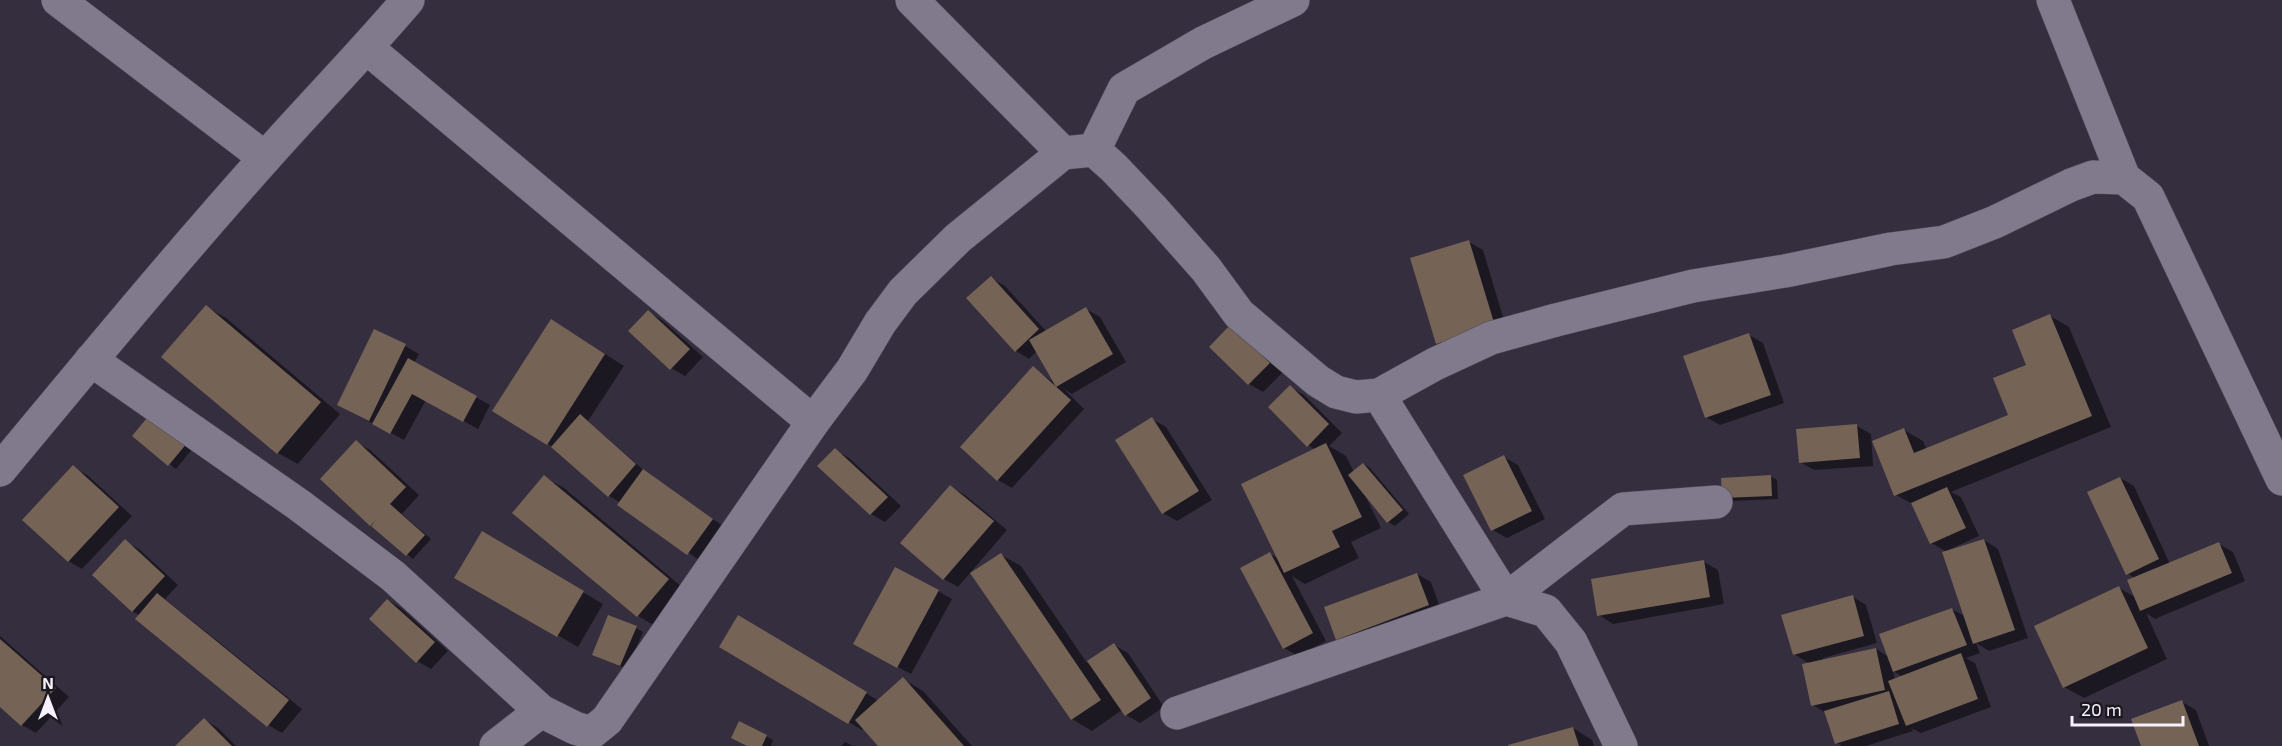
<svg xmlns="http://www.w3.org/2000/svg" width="2282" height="746" font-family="'Exo 2',sans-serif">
  <rect width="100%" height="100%" fill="#352e3f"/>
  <g fill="#0007" fill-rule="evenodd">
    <polygon points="1469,242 1483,250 1508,334 1451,351 1437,343"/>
    <polygon points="991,278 1005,286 1047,332 1086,309 1100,317 1126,362 1072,394 1064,389 1084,409 1012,488 998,480 962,447 1033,368 1056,384 1037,351 1029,359 1016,351"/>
    <polygon points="206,307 226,318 340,414 298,464 278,453"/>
    <polygon points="648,312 662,320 703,357 685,376 671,368"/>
    <path d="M 2050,316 L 2069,327 L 2111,427 L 1951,492 L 1961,497 L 1979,536 L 1951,549 L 1952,551 L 1984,540 L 1998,549 L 2028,638 L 1989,651 L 1976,643 L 1980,653 L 1966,658 L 1975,663 L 1991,707 L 1921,733 L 1911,728 L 1913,731 L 1866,746 L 1842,746 L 1837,743 L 1826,713 L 1813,705 L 1810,664 L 1794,654 L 1852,596 L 1866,605 L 1877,643 L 1823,658 L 1823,661 L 1876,649 L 1889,657 L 1952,609 L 1966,617 L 1947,552 L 1931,543 L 1914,505 L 1896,495 L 1904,430 L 1923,441 L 1927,450 L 2010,416 L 2028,365 ZM 1893,671 L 1903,677 L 1895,680 Z"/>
    <polygon points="1230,326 1283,372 1263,392 1249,384"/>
    <polygon points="571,332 624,366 588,421 648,474 726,528 702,562 619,505 621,503 609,496 553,447 494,410"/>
    <polygon points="1749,335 1763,343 1784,403 1720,425 1706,417"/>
    <polygon points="405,346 419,354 414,363 490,405 478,429 426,400 404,440 353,413"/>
    <polygon points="1290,387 1304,395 1342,433 1329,446 1346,456 1354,472 1363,464 1370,468 1409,514 1395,526 1388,522 1366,497 1381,528 1351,542 1359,558 1305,584 1292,576 1326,641 1298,656 1284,648 1270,554 1279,559 1316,450 1308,445"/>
    <polygon points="1152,419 1166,427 1212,500 1177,521 1163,513 1117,440"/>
    <polygon points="1857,426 1871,434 1873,466 1814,470 1800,462"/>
    <polygon points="134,436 194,447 176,469"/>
    <polygon points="356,442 370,450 419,495 402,514 431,539 413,559 371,525"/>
    <polygon points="835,450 849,458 901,506 885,522 871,514 819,466"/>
    <polygon points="1504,457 1518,465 1545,519 1507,538 1493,530 1465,476"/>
    <polygon points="73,467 87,475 132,516 82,569 68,561"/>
    <polygon points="1770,476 1777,480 1778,499 1730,501 1723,497"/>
    <polygon points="544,477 564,488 688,592 657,627 638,616"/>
    <polygon points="2120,478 2134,486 2170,564 2219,544 2233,552 2245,581 2155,619 2146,613 2167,659 2084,698 2064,687 2119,588 2135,597 2135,578 2127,573"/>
    <polygon points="951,487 965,495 1007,530 958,587 944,579"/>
    <polygon points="483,533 603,604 578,647 457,577"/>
    <polygon points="125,541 139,549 178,585 165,599 302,709 282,733 268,725 141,616 132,611"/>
    <polygon points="1001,555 1021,566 1087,663 1114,645 1128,653 1164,707 1140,723 1126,715 1122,710 1092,731 1072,719 972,574"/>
    <polygon points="1704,562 1718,570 1724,604 1613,624 1599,615"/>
    <polygon points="1417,574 1431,582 1442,613 1351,647 1337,639"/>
    <polygon points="938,591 952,599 911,674 869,652"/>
    <polygon points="388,600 402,609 448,651 431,669 417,661"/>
    <polygon points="738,617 879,701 903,679 923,691 972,746 880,746 864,728 862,730 721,646"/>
    <polygon points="636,628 643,632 627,669 600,658"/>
    <polygon points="0,636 69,697 36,733 22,725 0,705"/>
    <polygon points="2182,702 2196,710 2209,746 2143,746"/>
    <polygon points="205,720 218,728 236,746 177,746"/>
    <polygon points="740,723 773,740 771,746 749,746"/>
    <polygon points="1573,728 1592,740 1594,746 1511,746"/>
    <polygon points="845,742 853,746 842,746"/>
  </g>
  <g fill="#756356">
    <polygon points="1469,240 1495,326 1436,344 1410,258"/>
    <polygon points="991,276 1039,329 1015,352 966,298"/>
    <polygon points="206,305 321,402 277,454 161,357"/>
    <polygon points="1086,307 1113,354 1056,387 1029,340"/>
    <polygon points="648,310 690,349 670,370 628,331"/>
    <polygon points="2050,314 2092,416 1894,496 1872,441 1904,428 1914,453 2008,415 1993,378 2026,365 2012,330"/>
    <polygon points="551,319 605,354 547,445 492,411"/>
    <polygon points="1230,325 1270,363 1248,385 1209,347"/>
    <polygon points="374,329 406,344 369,421 337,405"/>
    <polygon points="1749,333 1771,395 1705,418 1683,356"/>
    <polygon points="408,358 477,396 463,422 412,394 390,434 372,424"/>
    <polygon points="1033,366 1071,400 997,481 960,447"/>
    <polygon points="1290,385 1329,424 1307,447 1268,407"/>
    <polygon points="152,412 188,442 168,466 132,436"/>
    <polygon points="580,414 636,464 608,497 551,447"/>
    <polygon points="1152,417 1199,491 1162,514 1115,440"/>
    <polygon points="1857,424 1860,458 1799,463 1796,429"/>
    <polygon points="356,440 406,487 390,504 425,535 406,556 371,526 376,520 370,526 320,479"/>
    <polygon points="1326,443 1362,517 1332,531 1340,547 1284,573 1241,484"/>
    <polygon points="835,448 888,497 870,515 817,466"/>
    <polygon points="1504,455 1532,511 1491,531 1463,475"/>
    <polygon points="1363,463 1403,510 1387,523 1348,475"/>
    <polygon points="73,465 119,507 68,562 22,520"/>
    <polygon points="643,469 713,519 687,555 617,505"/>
    <polygon points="544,475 669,579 637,617 512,513"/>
    <polygon points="1771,475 1772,496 1722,498 1721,478"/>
    <polygon points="2120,477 2159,559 2126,575 2087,492"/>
    <polygon points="950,485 994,521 943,580 900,543"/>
    <polygon points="1947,487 1966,528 1930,544 1911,503"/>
    <polygon points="482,531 584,591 557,637 454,578"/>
    <polygon points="125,539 165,576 132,612 92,575"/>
    <polygon points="1984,539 2015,630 1973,644 1942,552"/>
    <polygon points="2219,542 2232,573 2140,611 2127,580"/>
    <polygon points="1270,552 1313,633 1283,649 1240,568"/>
    <polygon points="1001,553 1101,700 1071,720 970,573"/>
    <polygon points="1704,560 1710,597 1597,616 1591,579"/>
    <polygon points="895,567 939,590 897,668 853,644"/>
    <polygon points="1417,573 1429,605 1336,640 1324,607"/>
    <polygon points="2119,586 2148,648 2063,688 2034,626"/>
    <polygon points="157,593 289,700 267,727 135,619"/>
    <polygon points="1853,595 1864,636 1793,655 1781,615"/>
    <polygon points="387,599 435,642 416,663 369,619"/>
    <polygon points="1952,608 1967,645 1893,672 1879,634"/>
    <polygon points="608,615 637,626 620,666 592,655"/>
    <polygon points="738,615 867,692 848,724 719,647"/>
    <polygon points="0,639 56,688 21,726 0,707"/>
    <polygon points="1114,643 1151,698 1125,716 1087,661"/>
    <polygon points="1876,648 1885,690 1811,706 1802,664"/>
    <polygon points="1961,653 1978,699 1906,726 1888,681"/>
    <polygon points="903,677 964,746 878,746 855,720"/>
    <polygon points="1889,691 1899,724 1835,744 1824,711"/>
    <polygon points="2182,700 2199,746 2141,746 2131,719"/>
    <polygon points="204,718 232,746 175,746"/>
    <polygon points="739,721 767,735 762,746 747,746 731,738"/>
    <polygon points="1573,727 1579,746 1508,746 1508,745"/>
  </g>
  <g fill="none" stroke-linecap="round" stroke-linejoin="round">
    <g stroke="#514b59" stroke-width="34">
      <g id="minor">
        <polyline points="58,0 265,158"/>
        <polyline points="912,0 1063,153"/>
        <polyline points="2053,0 2124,178"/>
        <polyline points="367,48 813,422"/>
        <polyline points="1094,150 1124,89 1203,43 1293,0"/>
        <polyline points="91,360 299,505 393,576 541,711 575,728 591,733 607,720 813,422 852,370 880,323 903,292 958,238 1063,153 1094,150 1114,168 1152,208 1206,269 1239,314 1318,381 1336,392 1356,397 1379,395 1435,364 1491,338 1556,320 1693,286 1785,271 1891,249 1944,242 1995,222 2071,185 2093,177 2124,178 2148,197 2282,479"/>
        <polyline points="1379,395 1506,599 1546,611 1571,642 1621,746"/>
        <path d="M 0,470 C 87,365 174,260 265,158 C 312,105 362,54 408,0"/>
        <polyline points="1177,713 1506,599 1623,509 1716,502"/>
        <polyline points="496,746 541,711"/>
      </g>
    </g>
    <use href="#minor" stroke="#81798c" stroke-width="33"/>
  </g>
  <g transform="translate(48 698)" stroke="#1b1820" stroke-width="4.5" paint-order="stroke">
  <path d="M0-4.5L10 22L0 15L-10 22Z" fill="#f6f1fc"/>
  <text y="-9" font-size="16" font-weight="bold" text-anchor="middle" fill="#f6f1fc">N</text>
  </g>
  <path d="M2072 716v9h111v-9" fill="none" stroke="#f6f1fc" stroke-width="3"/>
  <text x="2081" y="716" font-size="18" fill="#f6f1fc" stroke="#1b1820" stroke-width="4.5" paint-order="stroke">20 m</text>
</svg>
